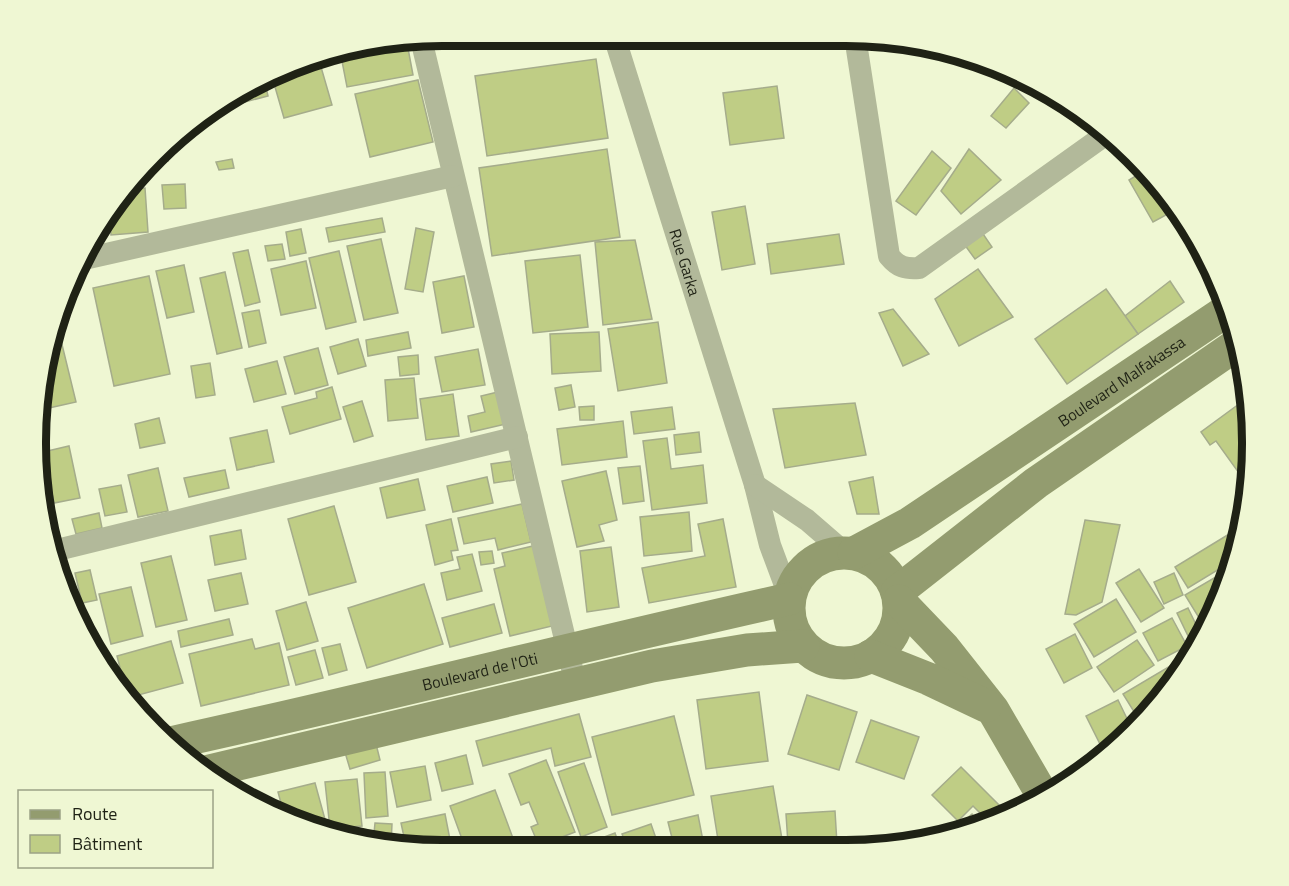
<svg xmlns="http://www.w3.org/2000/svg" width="1289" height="886" font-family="'Titillium Web',sans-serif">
  <rect width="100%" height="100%" fill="#eff7d3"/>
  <g fill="#bfcd85" stroke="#a5ac8b" stroke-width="1.5">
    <polygon points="407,43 413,75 347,87 341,56"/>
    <polygon points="335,51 337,59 308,67 307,64"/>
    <polygon points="596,59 608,138 487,156 475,76"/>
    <polygon points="321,67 332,105 284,118 273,80"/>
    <polygon points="418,80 433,142 370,157 355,94"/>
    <polygon points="265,83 268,96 237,104 235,96"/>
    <polygon points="777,86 784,138 730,145 723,93"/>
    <polygon points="1014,88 1029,103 1006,128 991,116"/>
    <polygon points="607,149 620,237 492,256 479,168"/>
    <polygon points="969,149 1001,180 961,214 941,191"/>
    <polygon points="165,150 168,161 145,168"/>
    <polygon points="932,151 951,168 916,215 896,201"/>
    <polygon points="232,159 234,168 219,170 216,162"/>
    <polygon points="1142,172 1166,215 1153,222 1129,180"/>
    <polygon points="185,184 186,208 164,209 162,185"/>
    <polygon points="145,188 148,232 111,235 110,218 128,190"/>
    <polygon points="745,206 755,264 722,270 712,212"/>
    <polygon points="382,218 385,232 329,242 326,228"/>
    <polygon points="416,228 434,232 423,292 405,289"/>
    <polygon points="301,229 306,253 290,256 286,232"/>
    <polygon points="981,231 992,247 975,259 964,244"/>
    <polygon points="839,234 844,264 771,274 767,244"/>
    <polygon points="381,239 398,313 364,320 347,246"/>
    <polygon points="635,240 652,319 603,325 595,242"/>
    <polygon points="282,244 285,259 268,261 265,246"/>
    <polygon points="248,250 260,302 245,306 233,253"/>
    <polygon points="339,251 356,322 326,329 309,258"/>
    <polygon points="580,255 588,327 533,333 525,261"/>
    <polygon points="306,261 316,308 281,315 271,269"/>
    <polygon points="184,265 194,312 167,318 156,271"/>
    <polygon points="978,269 1013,317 959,346 935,299"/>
    <polygon points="225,272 242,348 217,354 200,278"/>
    <polygon points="149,276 170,374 114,386 93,288"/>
    <polygon points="464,276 474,327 442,333 433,282"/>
    <polygon points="1170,281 1184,302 1138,334 1125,316"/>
    <polygon points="1106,289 1138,334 1067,384 1035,339"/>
    <polygon points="893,309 929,354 903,366 879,313"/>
    <polygon points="259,310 266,343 249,347 242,313"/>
    <polygon points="658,322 667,383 618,391 608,329"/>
    <polygon points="57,324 76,402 40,410 39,390"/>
    <polygon points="408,332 411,348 368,356 366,340"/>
    <polygon points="599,332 601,371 552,374 550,334"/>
    <polygon points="358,339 366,366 338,374 330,347"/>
    <polygon points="318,348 328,385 295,394 284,357"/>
    <polygon points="478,349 485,385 442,392 435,357"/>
    <polygon points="418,355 419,374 400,376 398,357"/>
    <polygon points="277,361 286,394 254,402 245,369"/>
    <polygon points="210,363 215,395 196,398 191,366"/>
    <polygon points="414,378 418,418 388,421 385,380"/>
    <polygon points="571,385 575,407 559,410 555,388"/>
    <polygon points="332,387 341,419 290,434 282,407 317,398 316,392"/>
    <polygon points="498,392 506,424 471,432 468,416 485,412 481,396"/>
    <polygon points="453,394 459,436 426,440 420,399"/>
    <polygon points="362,401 373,436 354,442 343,407"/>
    <polygon points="855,403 866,455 785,468 773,409"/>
    <polygon points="1239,404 1251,420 1253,443 1249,487 1216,441 1210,445 1201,432"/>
    <polygon points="594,406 594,420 580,420 579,407"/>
    <polygon points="672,407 675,429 634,434 631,412"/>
    <polygon points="159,418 165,443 140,448 135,424"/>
    <polygon points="623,421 627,457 562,465 557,429"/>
    <polygon points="267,430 274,462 237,470 230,438"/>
    <polygon points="699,432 701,452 676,455 674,435"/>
    <polygon points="667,438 671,469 703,465 707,503 652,510 643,441"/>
    <polygon points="69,446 80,498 54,503 43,452"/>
    <polygon points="511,461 514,480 494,483 491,464"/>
    <polygon points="640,466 644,501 623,504 618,468"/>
    <polygon points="158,468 168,511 138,517 128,475"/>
    <polygon points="44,470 53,514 44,515 42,471"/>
    <polygon points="225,470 229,488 189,497 184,478"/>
    <polygon points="606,471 617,520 599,525 604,541 577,547 562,481"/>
    <polygon points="487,477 493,503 453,512 447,486"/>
    <polygon points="873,477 879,514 857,514 849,482"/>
    <polygon points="418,479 425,510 387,518 380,488"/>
    <polygon points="121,485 127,512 105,516 99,489"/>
    <polygon points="522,504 531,542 498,550 495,538 464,544 458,518"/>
    <polygon points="334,506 356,582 309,595 288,519"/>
    <polygon points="689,512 692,551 644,556 640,517"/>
    <polygon points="99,513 102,528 76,534 72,519"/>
    <polygon points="451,519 458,550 451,551 453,560 435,565 426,525"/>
    <polygon points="723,519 736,587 649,603 642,568 705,556 698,524"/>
    <polygon points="1085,520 1120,525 1102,602 1076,615 1065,614"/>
    <polygon points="1244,525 1234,560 1188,588 1175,567"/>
    <polygon points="241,530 246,559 215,565 210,536"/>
    <polygon points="533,546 552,626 510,636 494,569 505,566 502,553"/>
    <polygon points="611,547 619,607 587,612 580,551"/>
    <polygon points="492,551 494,563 481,565 479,552"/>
    <polygon points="472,554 482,591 447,600 441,573 460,569 457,557"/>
    <polygon points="171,556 187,620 156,627 141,563"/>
    <polygon points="1231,568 1222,599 1214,614 1201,621 1185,595"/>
    <polygon points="1139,569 1164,608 1141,622 1116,583"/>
    <polygon points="90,570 97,600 82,603 75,573"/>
    <polygon points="241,573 248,604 215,611 208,580"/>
    <polygon points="1174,573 1183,595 1164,604 1154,582"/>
    <polygon points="424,584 443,644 367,668 348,608"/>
    <polygon points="131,587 143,636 111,644 99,594"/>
    <polygon points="1116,599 1136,632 1094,657 1074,624"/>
    <polygon points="306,602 318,641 287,650 276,611"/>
    <polygon points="494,604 502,633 450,647 442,618"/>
    <polygon points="1188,608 1201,635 1190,640 1177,613"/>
    <polygon points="1172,618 1187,646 1158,661 1143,633"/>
    <polygon points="229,619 233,635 181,647 178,631"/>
    <polygon points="1075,634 1092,668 1064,683 1046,649"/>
    <polygon points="252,639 255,649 279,643 289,685 201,706 189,654"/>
    <polygon points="1137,640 1154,665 1114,692 1097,667"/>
    <polygon points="171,641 183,683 131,697 126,691 117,656"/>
    <polygon points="340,644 347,670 329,675 322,648"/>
    <polygon points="315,650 323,678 296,685 288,657"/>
    <polygon points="1182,659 1186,666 1184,669 1141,723 1123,694"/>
    <polygon points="759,692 768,761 706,769 697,700"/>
    <polygon points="807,695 857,712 839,770 788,754"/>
    <polygon points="1118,700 1133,731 1104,752 1086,716"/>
    <polygon points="579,714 591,757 555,766 551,748 483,766 476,741"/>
    <polygon points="674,716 694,795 612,815 592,737"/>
    <polygon points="871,720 919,737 904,779 856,762"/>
    <polygon points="375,740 380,760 350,769 344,749"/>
    <polygon points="466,755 473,784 442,791 435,763"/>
    <polygon points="546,760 575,832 539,846 531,827 538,824 529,802 521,805 509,774"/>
    <polygon points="584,763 607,827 581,837 558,772"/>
    <polygon points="425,766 431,800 397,807 390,772"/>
    <polygon points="961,767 1001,807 987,820 973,806 958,821 932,795"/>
    <polygon points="385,772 388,816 366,818 364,773"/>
    <polygon points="357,779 362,826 330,829 325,782"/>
    <polygon points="315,783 326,823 313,827 285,818 278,792"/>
    <polygon points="773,786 783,845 719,846 711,796"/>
    <polygon points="495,790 517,849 466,850 450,806"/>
    <polygon points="272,799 273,812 254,801"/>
    <polygon points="835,811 837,844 788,844 786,814"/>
    <polygon points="445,814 452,850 406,846 401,823"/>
    <polygon points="972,814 980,824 947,835"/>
    <polygon points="698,815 704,846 674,846 668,822"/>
    <polygon points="375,823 392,824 391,845 373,843"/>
    <polygon points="651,824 659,847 627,847 622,834"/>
    <polygon points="356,831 357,840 337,834"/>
    <polygon points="615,833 620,847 584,848 583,845"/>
    <polygon points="575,838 579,848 547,848"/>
  </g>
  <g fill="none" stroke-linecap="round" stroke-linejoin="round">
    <g stroke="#b2b99a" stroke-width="22">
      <polyline points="421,39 576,685"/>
      <path id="s1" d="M 615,39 L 755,485 L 770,545 L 789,596"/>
      <path d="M 856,43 L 889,256 C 898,267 905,269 919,268 L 1105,135"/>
      <polyline points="84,259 453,176"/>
      <polyline points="755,485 807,520 844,552"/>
      <polyline points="53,551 517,437"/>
    </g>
    <g stroke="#939c6f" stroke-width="33">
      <circle cx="844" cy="608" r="55"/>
      <path id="s2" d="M 854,553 L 910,523 L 1229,309"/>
      <polyline points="897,592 1036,483 1239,343"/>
      <polyline points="899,601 944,648 993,710 1043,796"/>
      <polyline points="871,656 929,679 986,706"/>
      <path id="s3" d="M 170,743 C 377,698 582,645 789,599"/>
      <polyline points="205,772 652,666 747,650 803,646"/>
    </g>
  </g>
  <g text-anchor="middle" stroke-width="4.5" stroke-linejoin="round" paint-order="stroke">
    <g font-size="16" fill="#1f2215" stroke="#eff7d3">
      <text dy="6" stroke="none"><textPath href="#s1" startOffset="234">Rue Garka</textPath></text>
      <text dy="6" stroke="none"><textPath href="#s2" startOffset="318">Boulevard Malfakassa</textPath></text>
      <text dy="6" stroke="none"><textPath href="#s3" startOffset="318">Boulevard de l'Oti</textPath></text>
    </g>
  </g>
  <path d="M0 0H1289V886H0ZM442 46H846A396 396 0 0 1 1242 442V444A396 396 0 0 1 846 840H442A396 396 0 0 1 46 444V442A396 396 0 0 1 442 46Z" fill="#eff7d3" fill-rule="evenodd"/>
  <path fill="none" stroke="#1f2215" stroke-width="8" d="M442 46H846A396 396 0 0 1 1242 442V444A396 396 0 0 1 846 840H442A396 396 0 0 1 46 444V442A396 396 0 0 1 442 46Z"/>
  <rect x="18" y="790" width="195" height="78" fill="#eff7d3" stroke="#9ca287" stroke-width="1.5"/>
  <rect x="30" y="810" width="30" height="9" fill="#939c6f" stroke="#9ca287" stroke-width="1.5"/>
  <text x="72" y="820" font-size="18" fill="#1f2215">Route</text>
  <rect x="30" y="835" width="30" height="18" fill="#bfcd85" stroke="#9ca287" stroke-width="1.5"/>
  <text x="72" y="850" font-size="18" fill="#1f2215">Bâtiment</text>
</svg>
